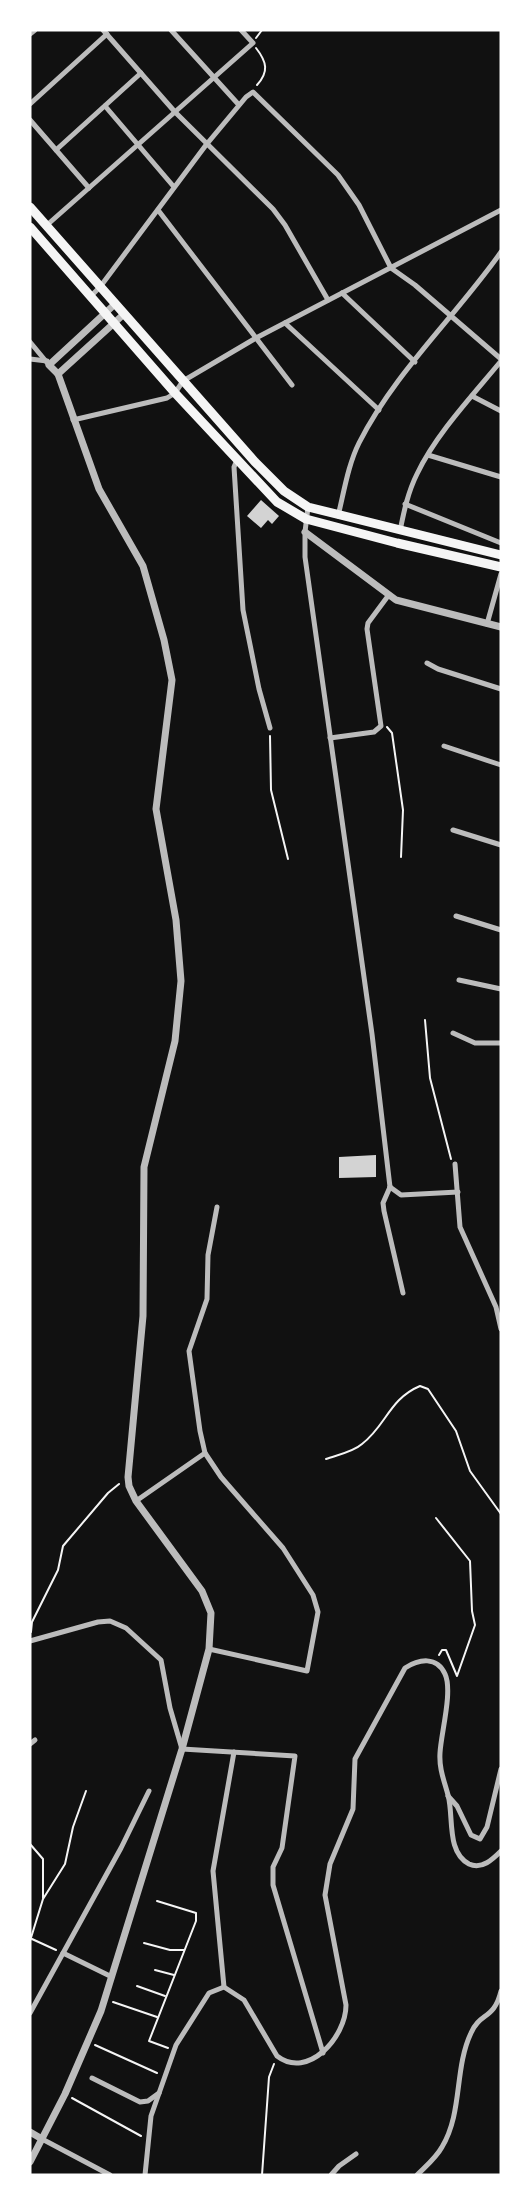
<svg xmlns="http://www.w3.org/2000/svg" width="531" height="2205" font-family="'Noto Sans',sans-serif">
  <rect width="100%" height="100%" fill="#111"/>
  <g fill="#d3d3d3">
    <polygon points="261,500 279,516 272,524 268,520 261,528 247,516"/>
    <polygon points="376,1155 376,1177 339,1178 339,1157"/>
  </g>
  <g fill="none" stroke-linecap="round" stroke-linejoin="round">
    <g stroke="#f5f5f5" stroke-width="2">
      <polyline points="256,38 262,30"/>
      <path d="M 256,48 C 267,62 269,72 257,85"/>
      <polyline points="387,727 392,733 403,810 401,857"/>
      <polyline points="270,736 271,790 288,859"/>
      <polyline points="425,1020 430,1078 451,1159"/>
      <path d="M 326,1459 C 337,1455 353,1452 362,1444 C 386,1426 389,1399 420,1386 L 428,1389 L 456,1431 L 470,1471 L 501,1514"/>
      <polyline points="436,1518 470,1561 472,1611 475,1625 457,1676 446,1650 442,1650 439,1655"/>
      <polyline points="31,1632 32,1622 58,1570 63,1546 108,1493 119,1484"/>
      <polyline points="30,1844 43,1859 43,1898"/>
      <polyline points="157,1901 196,1913 196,1921 149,2041 168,2048"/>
      <polyline points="32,1939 56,1950"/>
      <polyline points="30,1941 43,1899 65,1864 73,1827 86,1791"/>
      <polyline points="144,1943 170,1950 184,1950"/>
      <polyline points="155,1970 174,1975"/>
      <polyline points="137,1986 165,1996"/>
      <polyline points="113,2002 157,2017"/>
      <polyline points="95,2045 157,2073"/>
      <polyline points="72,2098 141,2136"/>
      <polyline points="262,2175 269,2077 274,2064"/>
    </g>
    <g stroke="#bcbcbc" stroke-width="5">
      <polyline points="103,30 175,112 273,209 285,225 328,300"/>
      <polyline points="171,30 239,105"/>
      <polyline points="30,34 35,30"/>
      <polyline points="30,104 107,34"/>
      <polyline points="105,106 174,187"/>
      <polyline points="30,120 89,188"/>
      <polyline points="56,150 141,73"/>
      <polyline points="158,210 292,385"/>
      <polyline points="47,225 253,43 241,30"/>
      <polyline points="342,293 415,362"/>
      <polyline points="91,296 100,287 206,145 246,97 253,92 338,175 359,205 391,268 415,285 501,359"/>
      <polyline points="285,323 379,410"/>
      <polyline points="30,342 49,365"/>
      <polyline points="30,359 47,361"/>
      <polyline points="472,396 501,411"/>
      <polyline points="73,420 167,398 175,393 183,381 256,338 501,210"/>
      <polyline points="428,455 501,477"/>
      <polyline points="237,460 234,467 243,610 259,689 270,728"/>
      <polyline points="405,504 501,543"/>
      <polyline points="308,507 305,532 305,557 372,1034 390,1187"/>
      <path d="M 338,516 C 344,492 348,465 359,443 C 395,372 456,316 501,252"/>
      <path d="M 400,531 C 404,511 408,492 417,474 C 436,434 473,395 501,361"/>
      <polyline points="487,624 501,574"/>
      <polyline points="427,663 438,669 501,689"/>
      <polyline points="330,738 374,732 381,726 367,629 368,623 388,596"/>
      <polyline points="444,746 501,765"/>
      <polyline points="453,830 501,845"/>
      <polyline points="456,916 501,930"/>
      <polyline points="459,980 501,989"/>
      <polyline points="453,1033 475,1043 501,1043"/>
      <polyline points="455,1164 460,1227 496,1307 501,1329"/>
      <polyline points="390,1187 383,1203 384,1211 403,1293"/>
      <polyline points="390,1187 401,1195 458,1192"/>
      <polyline points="136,1501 205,1453"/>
      <polyline points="30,1641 98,1622 110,1621 126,1628 161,1660 170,1708 182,1749 295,1756 282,1848 273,1867 273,1885 323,2053"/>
      <polyline points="209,1649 307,1671 318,1612 313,1595 283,1548 221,1477 205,1453 200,1431 189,1351 207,1299 208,1255 217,1207"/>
      <polyline points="30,1744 35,1740"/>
      <polyline points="448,1796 457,1806 471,1835 480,1839 487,1827 501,1769"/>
      <polyline points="63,1953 112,1977"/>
      <polyline points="224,1987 213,1871 234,1752"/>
      <polyline points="30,2013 121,1848 149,1791"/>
      <polyline points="92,2078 140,2102 148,2101 159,2093"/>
      <polyline points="42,2139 110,2175"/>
      <path d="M 145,2175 L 151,2116 L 176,2045 L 209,1993 L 224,1987 L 244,2000 L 277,2056 C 308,2080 346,2037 346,2005 L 325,1895 L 330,1864 L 353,1809 L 355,1759 L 405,1668 C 419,1659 437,1656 445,1674 C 453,1691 441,1733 440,1753 C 439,1769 444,1780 448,1795 C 454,1816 446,1852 469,1864 C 482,1870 493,1859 501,1851"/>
      <polyline points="331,2175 339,2166 356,2154"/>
      <path d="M 417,2175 C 426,2166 436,2158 442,2147 C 463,2112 454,2069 471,2033 C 480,2012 494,2020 501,1991"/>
    </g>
    <g stroke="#bcbcbc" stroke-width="7">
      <polyline points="58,374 124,314"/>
      <polyline points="305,532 396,600 501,627"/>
      <polyline points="30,2132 42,2139"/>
      <polyline points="30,2162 65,2094 101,2011 182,1749 209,1649 211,1613 202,1591 136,1501 129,1486 128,1477 143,1316 144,1167 175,1041 181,981 176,920 156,809 172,680 164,640 143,566 99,489 58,374 49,365 115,304"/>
    </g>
    <g stroke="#f5f5f5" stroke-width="9">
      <polyline points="30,207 255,462 284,491 308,507 501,555"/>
      <polyline points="30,227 175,393 277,502 306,519 397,543 501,567"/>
    </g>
  </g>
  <rect width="531" height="2205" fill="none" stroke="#ffffff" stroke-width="63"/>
</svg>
